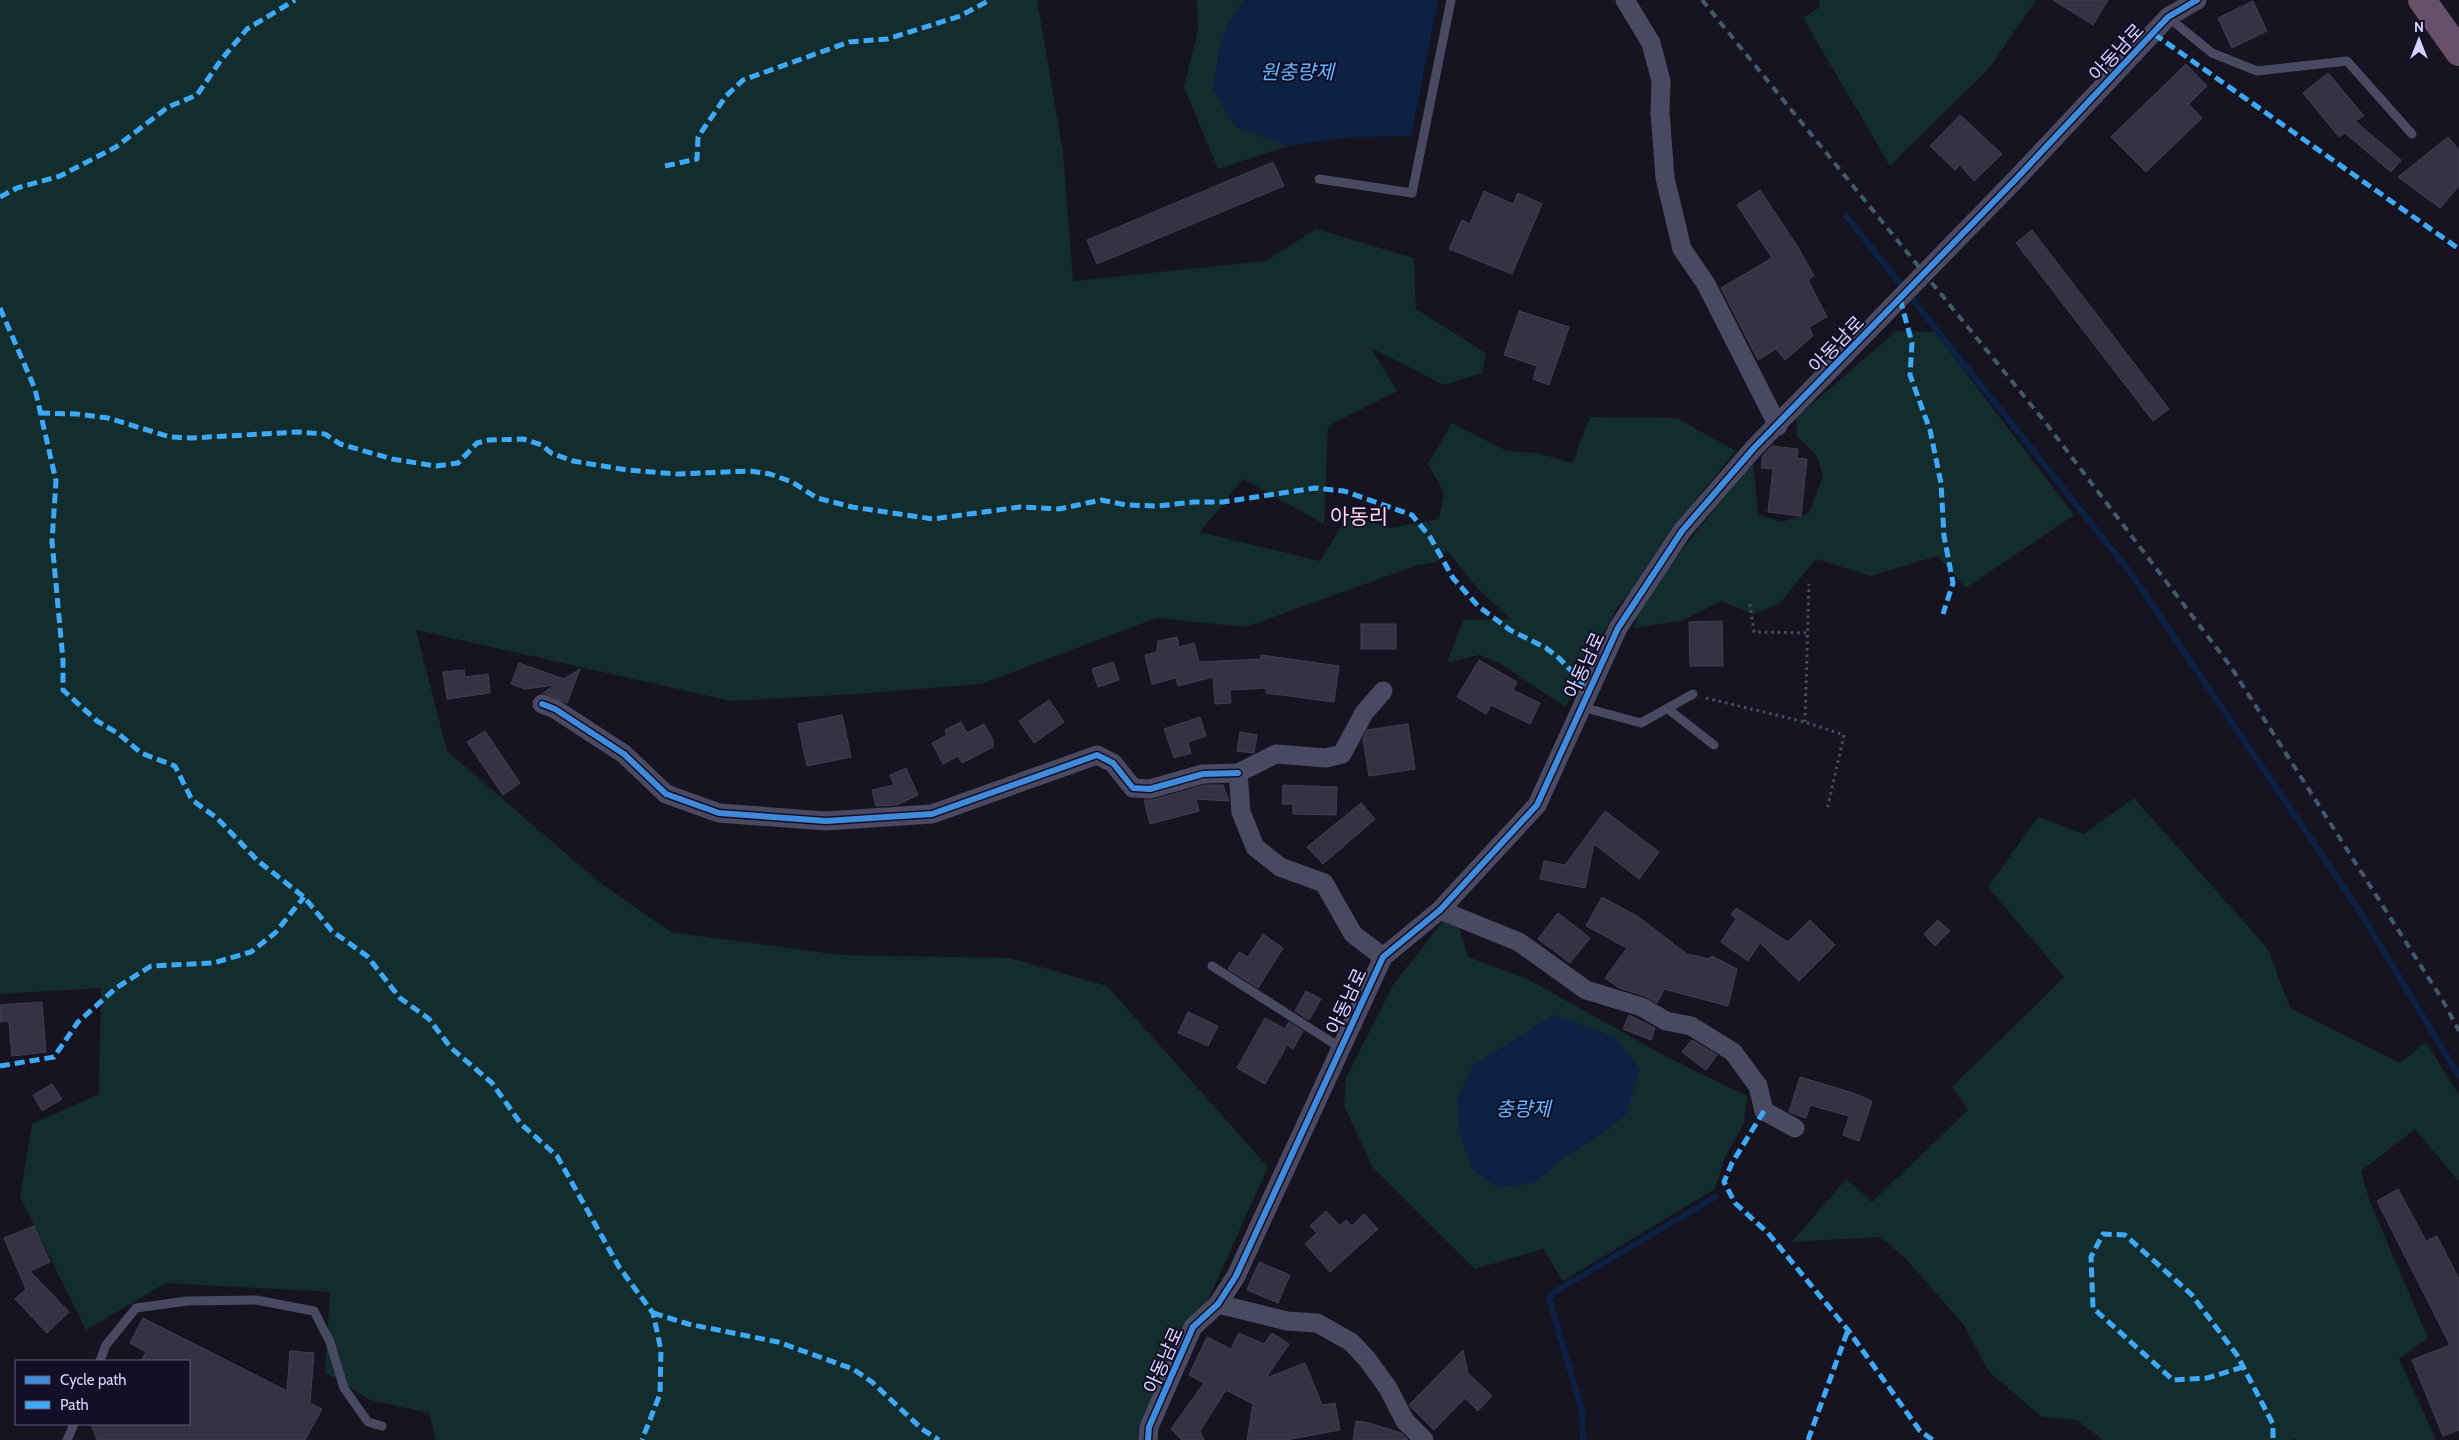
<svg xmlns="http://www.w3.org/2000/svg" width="2459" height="1440" font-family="Cabin,'Noto Sans KR',sans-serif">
  <rect width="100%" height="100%" fill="#161421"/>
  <g fill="#132c2d">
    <polygon points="0,0 1037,0 1063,152 1073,281 1266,261 1316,229 1414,258 1416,309 1486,353 1482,373 1444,385 1371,348 1397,391 1328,426 1324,524 1243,479 1200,532 1320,561 1349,514 1390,528 1439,519 1444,493 1428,464 1452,423 1507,451 1537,453 1572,463 1590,417 1677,418 1736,451 1696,499 1635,588 1617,608 1583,670 1566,707 1499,663 1479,655 1447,663 1463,620 1511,619 1478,589 1447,550 1437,562 1418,565 1246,627 1157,618 981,684 857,694 731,701 416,630 447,751 599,882 671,932 840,955 1010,958 1107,986 1268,1167 1213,1289 1138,1440 436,1440 429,1413 370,1400 325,1372 330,1292 166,1283 86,1330 20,1197 32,1124 99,1094 101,988 0,994"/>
    <polygon points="1197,0 1245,0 1229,21 1219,52 1213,89 1235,126 1288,146 1218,169 1184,87 1198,31"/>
    <polygon points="1819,0 2036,0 1990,67 1890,166 1803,18 1820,7"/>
    <polygon points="1896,331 1935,332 2074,515 1966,588 1937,556 1871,576 1816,559 1780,603 1753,614 1721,601 1681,621 1634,628 1643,599 1753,461 1758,514 1781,522 1809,513 1823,476 1817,456 1797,436 1796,418"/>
    <polygon points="2134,798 2268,949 2290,1008 2400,1063 2426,1042 2459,1095 2459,1182 2415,1129 2361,1171 2369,1199 2428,1338 2399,1359 2436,1440 2296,1440 2293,1438 2290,1440 2103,1440 2077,1420 2042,1417 1989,1372 1963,1324 1904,1257 1880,1237 1792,1242 1846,1179 1872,1202 1968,1110 1952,1087 2064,977 1988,887 2038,817 2084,834"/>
    <polygon points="1453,908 1468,957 1528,979 1667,1057 1747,1096 1744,1124 1725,1157 1715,1189 1563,1281 1543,1249 1475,1269 1373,1168 1344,1106 1346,1078 1393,985"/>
  </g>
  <g fill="#0d2144">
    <polygon points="1245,0 1438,0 1411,136 1351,137 1288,146 1235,126 1213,89 1219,52 1229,21"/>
    <polygon points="1554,1015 1616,1038 1640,1069 1626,1114 1608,1130 1565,1157 1534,1183 1498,1187 1473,1170 1460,1135 1457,1100 1473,1065"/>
  </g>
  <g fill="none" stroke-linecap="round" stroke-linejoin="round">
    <g stroke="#0d2144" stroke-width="6">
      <polyline points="1846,216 2130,572 2357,907 2459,1076"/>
      <polyline points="1583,1440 1582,1411 1549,1298 1556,1291 1715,1197"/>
    </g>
  </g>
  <g fill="#343243" stroke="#433f54">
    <polygon points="2053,0 2108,0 2093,25"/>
    <polygon points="2253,1 2267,31 2232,48 2218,18"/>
    <polygon points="2186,64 2207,86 2189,104 2202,118 2146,172 2111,137"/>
    <polygon points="2328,73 2364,116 2355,121 2401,160 2391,172 2345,133 2339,137 2303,93"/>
    <polygon points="1960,115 2002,154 1974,181 1960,165 1955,170 1930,146"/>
    <polygon points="2448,137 2459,150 2459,186 2440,208 2398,177"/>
    <polygon points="1273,162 1284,186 1097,264 1087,240"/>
    <polygon points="1760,190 1799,249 1814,276 1808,280 1827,317 1809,327 1813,336 1785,360 1776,349 1758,360 1721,288 1772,258 1737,205"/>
    <polygon points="1484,191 1513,204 1518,193 1542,204 1512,274 1449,249 1462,220 1470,224"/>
    <polygon points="2032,230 2169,409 2153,421 2016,243"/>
    <polygon points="1519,311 1569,327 1549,385 1533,379 1537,366 1504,355"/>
    <polygon points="1772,446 1798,449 1797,458 1807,459 1801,516 1768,512 1773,469 1761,468 1763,455"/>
    <polygon points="1722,621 1723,666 1690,666 1689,622"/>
    <rect x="1361" y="624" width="35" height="25"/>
    <polygon points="1177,637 1179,647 1194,643 1199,662 1261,659 1261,655 1339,666 1334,702 1266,693 1266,688 1230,690 1231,703 1215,704 1213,677 1178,686 1176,678 1152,684 1145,655 1157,652 1158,641"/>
    <polygon points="1479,660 1517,682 1513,690 1540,703 1530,724 1491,705 1486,714 1457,697"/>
    <polygon points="1113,662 1119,680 1098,687 1092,669"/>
    <polygon points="519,663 564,679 580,669 567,703 543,693 555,685 525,689 511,684"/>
    <polygon points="464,670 465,677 488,674 490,693 447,699 443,672"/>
    <polygon points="1049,700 1064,722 1034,743 1019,721"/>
    <polygon points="842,715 851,757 807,766 798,724"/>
    <polygon points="1200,717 1206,736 1188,742 1191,753 1174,758 1164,729"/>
    <polygon points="961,722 967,733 984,724 993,740 993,747 962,763 958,756 943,764 932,743 947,735 945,730"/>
    <polygon points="1408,724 1415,769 1369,776 1363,739 1367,730"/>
    <polygon points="485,731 520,783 503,795 467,742"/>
    <polygon points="1240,732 1257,735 1254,753 1237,751"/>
    <polygon points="906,768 918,795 897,805 876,806 872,790 894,785 890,775"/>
    <polygon points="1205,785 1223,785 1229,801 1196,799 1199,811 1150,824 1144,800 1153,800"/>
    <polygon points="1283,785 1337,787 1336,815 1293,814 1293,804 1282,804"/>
    <polygon points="1361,803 1375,819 1323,864 1307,847"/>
    <polygon points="1605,811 1659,852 1639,879 1594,844 1585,888 1540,879 1544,861 1565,865"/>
    <polygon points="1602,897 1637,916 1687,954 1709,959 1712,956 1737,969 1728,1006 1664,989 1657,1003 1645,996 1619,988 1605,978 1627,948 1586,926"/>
    <polygon points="1736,908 1788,942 1810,920 1835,945 1799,981 1760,943 1748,961 1721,942 1736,919 1731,914"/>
    <polygon points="1558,913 1590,938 1570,963 1538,939"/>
    <polygon points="1938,920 1950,931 1935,946 1924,934"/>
    <polygon points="1263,934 1283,948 1258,988 1228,969 1239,952 1248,957"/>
    <polygon points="1306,991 1321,999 1309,1020 1295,1011"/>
    <polygon points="42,1002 46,1052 12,1056 9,1021 0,1022 0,1005"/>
    <polygon points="1188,1012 1218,1026 1208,1046 1178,1033"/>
    <polygon points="1629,1015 1655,1028 1651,1040 1623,1029"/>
    <polygon points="1265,1018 1285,1029 1289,1022 1303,1031 1293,1049 1287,1045 1265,1084 1237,1068"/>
    <polygon points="1692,1040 1717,1055 1706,1070 1682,1052"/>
    <polygon points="1800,1077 1853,1093 1872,1101 1859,1141 1843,1135 1849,1116 1810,1105 1806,1118 1789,1112"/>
    <polygon points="52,1084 62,1099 42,1111 33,1095"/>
    <polygon points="2398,1189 2426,1241 2437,1236 2459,1279 2459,1430 2443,1436 2412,1360 2450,1345 2377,1201"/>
    <polygon points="1326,1211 1340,1226 1346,1220 1352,1226 1364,1214 1378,1229 1330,1272 1305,1244 1317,1233 1310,1226"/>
    <polygon points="34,1226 50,1262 30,1271 69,1312 47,1333 15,1299 26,1289 4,1238"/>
    <polygon points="1259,1262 1290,1275 1278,1303 1247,1290"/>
    <polygon points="143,1318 287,1391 290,1351 314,1353 310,1403 322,1409 305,1440 97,1440 91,1424 189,1424 189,1361 141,1361 146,1352 130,1343"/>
    <polygon points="1239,1333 1264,1344 1272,1333 1289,1344 1266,1378 1305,1363 1322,1405 1335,1403 1340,1430 1286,1440 1247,1440 1253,1404 1226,1390 1200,1431 1204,1440 1182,1440 1171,1429 1204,1383 1189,1375 1207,1337 1231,1349"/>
    <polygon points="1463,1350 1468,1373 1492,1396 1478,1411 1465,1398 1434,1430 1409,1405"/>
    <polygon points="1356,1421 1369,1423 1401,1433 1408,1440 1353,1440"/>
  </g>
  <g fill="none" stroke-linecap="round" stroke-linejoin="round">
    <g stroke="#44505f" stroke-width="3" stroke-dasharray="2.5 4" stroke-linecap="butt">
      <polyline points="1750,604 1754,632 1807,633"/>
      <polyline points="1706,698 1805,722 1844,735 1827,810"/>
      <polyline points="1805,722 1809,584"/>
    </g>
    <g stroke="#4a4962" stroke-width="9">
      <polyline points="2168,17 2212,53 2257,71 2347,61 2412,134"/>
      <polyline points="1319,179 1412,193 1451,0"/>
      <polyline points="1582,707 1641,723 1693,694"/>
      <polyline points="1668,709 1714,745"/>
      <polyline points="1212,966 1341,1048"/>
      <polyline points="100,1361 106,1345 136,1308 187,1301 256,1300 314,1311 330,1342 344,1388 368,1422 382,1426"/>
      <polyline points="67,1440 74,1424"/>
    </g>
    <g stroke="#4a4962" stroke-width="19">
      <polyline points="1625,0 1651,43 1661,81 1660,112 1665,178 1682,249 1706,284 1778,426"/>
      <polyline points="542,704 555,709 624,754 666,794 719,813 826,821 932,814 1097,755 1113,763 1133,788 1150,789 1203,774 1238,773"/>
      <polyline points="1440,910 1519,942 1586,990 1642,1007 1666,1021 1691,1026 1733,1052 1758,1086 1764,1111 1795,1128"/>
      <polyline points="1383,957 1353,934 1324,883 1280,867 1255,847 1241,812 1238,773 1276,754 1326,758 1342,754 1364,713 1383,691"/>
      <polyline points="1218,1304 1287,1321 1317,1323 1351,1342 1367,1359 1388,1388 1405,1421 1424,1440"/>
      <polyline points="1148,1440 1149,1427 1193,1327 1218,1304 1236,1276 1383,957 1440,910 1537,805 1618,628 1682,531 1754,448 2016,179 2168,17 2197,0"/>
    </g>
    <polyline stroke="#67516a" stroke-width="28" points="2422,0 2459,52"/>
    <polyline stroke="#43596b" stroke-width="4" stroke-dasharray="8 6" stroke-linecap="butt" points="1702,0 2045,422 2231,667 2442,999 2459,1031"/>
    <g stroke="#3fa9f5" stroke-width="5" stroke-dasharray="10 5" stroke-linecap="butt">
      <polyline points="2154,34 2459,249"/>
      <polyline points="665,166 697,159 698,137 726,96 743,80 849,42 887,39 960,16 990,0"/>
      <polyline points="0,197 17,188 60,176 116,147 168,107 197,95 221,60 247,29 295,0"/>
      <polyline points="1900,299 1912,343 1910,375 1930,430 1941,483 1944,536 1953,583 1943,614"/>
      <polyline points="0,308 35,389 56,481 52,541 63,660 63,690 97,721 119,734 141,753 175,766 192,800 217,818 258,861 304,897 332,931 367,956 400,998 429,1019 451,1048 492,1083 521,1124 557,1156 619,1267 653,1313 661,1350 660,1394 642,1440"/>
      <polyline points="40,413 77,414 108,418 170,437 191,438 298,432 325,434 340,444 392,459 436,466 458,463 477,443 489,440 523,439 542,445 551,453 573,461 627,470 677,474 750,471 770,474 792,482 817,498 852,507 933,519 1020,507 1059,509 1101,500 1126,505 1158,506 1193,502 1223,502 1315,488 1344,491 1412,515 1430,537 1453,578 1478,606 1510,630 1546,648 1560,659 1579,679 1586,695"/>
      <polyline points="0,1066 54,1057 78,1022 116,988 151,966 213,963 251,952 275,933 304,897"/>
      <polyline points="1764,1111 1732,1163 1724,1182 1735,1203 1768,1233 1848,1330 1920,1431 1933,1440"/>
      <polyline points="653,1313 688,1324 778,1342 853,1369 872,1382 922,1429 939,1440"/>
      <polyline points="2243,1367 2207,1378 2173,1380 2093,1308 2091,1257 2103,1234 2125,1235 2191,1294 2237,1355 2273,1424 2273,1440"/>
      <polyline points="1808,1440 1848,1330"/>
    </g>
    <g stroke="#130f26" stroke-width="9">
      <g id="cycleway">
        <polyline points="542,704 555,709 624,754 666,794 719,813 826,821 932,814 1097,755 1113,763 1133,788 1150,789 1203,774 1238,773"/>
        <polyline points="1148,1440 1149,1427 1193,1327 1218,1304 1236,1276 1383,957 1440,910 1537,805 1618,628 1682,531 1754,448 2016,179 2168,17 2197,0"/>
      </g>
    </g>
    <use href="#cycleway" stroke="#408adc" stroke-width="6"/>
  </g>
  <g text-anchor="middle" stroke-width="4" stroke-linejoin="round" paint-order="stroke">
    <g font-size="19" fill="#d9d4ff" stroke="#130f26">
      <text transform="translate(2116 52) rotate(-47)" y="7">아동남로</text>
      <text transform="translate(1836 344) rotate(-46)" y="7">아동남로</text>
      <text transform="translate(1584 665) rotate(-65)" y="7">아동남로</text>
      <text transform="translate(1346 1001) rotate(-65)" y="7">아동남로</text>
      <text transform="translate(1163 1360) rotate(-66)" y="7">아동남로</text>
    </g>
    <g font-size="20" font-style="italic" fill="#62b6ff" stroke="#130f26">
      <text x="1297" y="79">원충량제</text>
      <text x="1523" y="1116">충량제</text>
    </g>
    <g font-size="21" fill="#ffd6f0" stroke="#130f26">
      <text x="1359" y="524">아동리</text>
    </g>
  </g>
  <rect x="15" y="1360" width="175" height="65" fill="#130f26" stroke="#625e7d"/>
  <rect x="25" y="1376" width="25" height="8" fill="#408adc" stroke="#625e7d"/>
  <text x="60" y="1385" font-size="15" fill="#d9d4ff">Cycle path</text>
  <rect x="25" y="1401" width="25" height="8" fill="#3fa9f5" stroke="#625e7d"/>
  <text x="60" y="1410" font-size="15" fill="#d9d4ff">Path</text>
  <g transform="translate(2419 40)" stroke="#130f26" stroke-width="4" paint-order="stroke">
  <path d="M0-4L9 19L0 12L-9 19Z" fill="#d9d4ff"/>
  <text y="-8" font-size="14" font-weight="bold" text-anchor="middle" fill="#d9d4ff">N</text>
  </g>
</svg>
